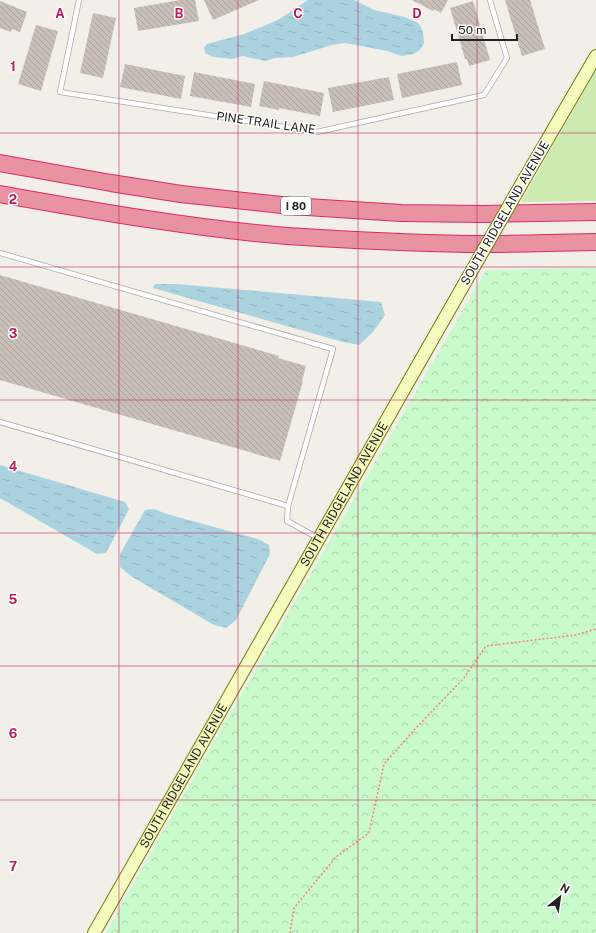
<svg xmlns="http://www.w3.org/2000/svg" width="596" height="933" font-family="'Public Sans',sans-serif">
  <defs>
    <pattern id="park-crowns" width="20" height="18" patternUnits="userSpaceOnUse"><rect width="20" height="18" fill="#c8facc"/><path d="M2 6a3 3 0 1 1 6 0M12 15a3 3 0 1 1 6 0" fill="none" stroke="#acd6af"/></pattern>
    <pattern id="water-ripples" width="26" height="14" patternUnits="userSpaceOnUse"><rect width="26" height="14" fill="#aad3df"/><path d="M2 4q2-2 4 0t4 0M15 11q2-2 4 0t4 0" fill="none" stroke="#92b5bf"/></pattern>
    <pattern id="building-back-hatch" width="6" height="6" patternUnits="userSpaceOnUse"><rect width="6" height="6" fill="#c7bfb8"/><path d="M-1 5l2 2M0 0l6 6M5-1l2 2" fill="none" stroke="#aba49e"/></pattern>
  </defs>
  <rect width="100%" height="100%" fill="#f2efe9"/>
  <polygon fill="#cdebb0" points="596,70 596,201 521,202"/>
  <polygon fill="url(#park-crowns)" points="596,268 596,933 106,933 193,778 486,270"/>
  <g fill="url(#water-ripples)">
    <polygon points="308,0 354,0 374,10 405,17 418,23 421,27 423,33 424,43 420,50 413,54 402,56 387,51 345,43 332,45 293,57 275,58 265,61 243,56 232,59 213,57 205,53 204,48 207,44 244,34 278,20"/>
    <polygon points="155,284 176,284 381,302 385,315 373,332 359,345 343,342 153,288"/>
    <polygon points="0,465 125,502 129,509 106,553 97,554 0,498"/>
    <polygon points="154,509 167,514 258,539 269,545 270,554 236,620 226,628 214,625 134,578 120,567 120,554 145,510"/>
  </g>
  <g fill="url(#building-back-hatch)">
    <polygon points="180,0 195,0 199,21 138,31 134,8"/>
    <polygon points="204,0 259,0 213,20"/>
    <polygon points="412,0 448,0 441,13 434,9 433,11"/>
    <polygon points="505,0 530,0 545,49 522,56"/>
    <polygon points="0,1 27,12 20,32 12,29 11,32 0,28"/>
    <polygon points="473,1 490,60 469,66 467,59 465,59 450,8"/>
    <polygon points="93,13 116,18 103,78 80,73"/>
    <polygon points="36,25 58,31 41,91 18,84"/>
    <polygon points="457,62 462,85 402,98 397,74"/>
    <polygon points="125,64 185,76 181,99 120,87"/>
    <polygon points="194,72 255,84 251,107 190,96"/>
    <polygon points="389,77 394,100 333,112 328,88"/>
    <polygon points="264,81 324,93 320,116 279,108 279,110 259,106"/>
    <polygon points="0,275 279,356 278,358 306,366 302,381 303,381 280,461 0,380"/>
  </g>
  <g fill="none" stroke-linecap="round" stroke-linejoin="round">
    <g stroke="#a9a9a9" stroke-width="6">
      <g id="lane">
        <polyline points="79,0 60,92 317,132 484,95 507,58 490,0"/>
        <polyline points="0,253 333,349 288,506 287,521 318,538"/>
        <polyline points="0,422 288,506"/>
      </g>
    </g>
    <g stroke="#707d05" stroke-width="14">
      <g id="secondary">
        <polyline points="525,178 596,56"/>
        <path id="s1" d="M 94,933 L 467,279"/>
      </g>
    </g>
    <g stroke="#dc2a67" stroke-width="18">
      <g id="highway">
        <polyline points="0,163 111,183 181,194 291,206 401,213 482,214 596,212"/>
        <path d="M 0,194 C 95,211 191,228 287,236 C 348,240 408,243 469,244 C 511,244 554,243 596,242"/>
      </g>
    </g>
    <polyline stroke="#fa8072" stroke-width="1.5" stroke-dasharray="2 2" stroke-linecap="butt" points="290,933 294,908 336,857 369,833 384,764 415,729 464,678 486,646 576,635 596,629"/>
    <use href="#lane" stroke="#fff" stroke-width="4.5"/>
    <use href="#secondary" stroke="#f7fabf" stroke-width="12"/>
    <use href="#highway" stroke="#e892a2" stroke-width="16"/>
    <g stroke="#707d05" stroke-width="14" stroke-linecap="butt">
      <polyline id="secondary-bridge" points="467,279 525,178"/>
    </g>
    <use href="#secondary-bridge" stroke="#f7fabf" stroke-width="12"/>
  </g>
  <path fill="none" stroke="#c2185b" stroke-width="1" stroke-opacity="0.55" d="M 119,0 L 119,933M 238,0 L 238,933M 358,0 L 358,933M 477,0 L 477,933M 0,133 L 596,133M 0,267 L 596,267M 0,400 L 596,400M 0,533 L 596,533M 0,666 L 596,666M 0,800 L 596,800"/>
  <g text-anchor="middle" stroke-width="3" stroke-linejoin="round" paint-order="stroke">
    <rect fill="#fff" stroke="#646464" stroke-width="1" x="281" y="197" width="30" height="18" rx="3"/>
    <g font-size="11" font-weight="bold" fill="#222">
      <text x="296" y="210">I 80</text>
    </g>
    <g font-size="12" fill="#222" stroke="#fff">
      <text transform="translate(266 123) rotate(8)" y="4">PINE TRAIL LANE</text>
      <text transform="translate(505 213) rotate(-60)" y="4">SOUTH RIDGELAND AVENUE</text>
      <text dy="4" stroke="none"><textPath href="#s1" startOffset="505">SOUTH RIDGELAND AVENUE</textPath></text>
      <text dy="4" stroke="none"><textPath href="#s1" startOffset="181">SOUTH RIDGELAND AVENUE</textPath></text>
    </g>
  </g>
  <g font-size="13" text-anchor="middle" font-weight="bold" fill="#c2185b" stroke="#fff" stroke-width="3" stroke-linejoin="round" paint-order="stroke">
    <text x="60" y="18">A</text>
    <text x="179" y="18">B</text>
    <text x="298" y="18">C</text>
    <text x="417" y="18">D</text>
    <text x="13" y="71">1</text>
    <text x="13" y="204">2</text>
    <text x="13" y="338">3</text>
    <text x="13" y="471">4</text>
    <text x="13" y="604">5</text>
    <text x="13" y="738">6</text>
    <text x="13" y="871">7</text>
  </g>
  <g transform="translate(560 897) rotate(30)" stroke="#ffffff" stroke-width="3" paint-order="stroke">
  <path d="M0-3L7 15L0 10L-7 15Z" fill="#222222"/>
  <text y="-6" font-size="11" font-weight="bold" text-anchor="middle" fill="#222222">N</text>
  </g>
  <path d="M452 34v6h65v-6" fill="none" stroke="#222222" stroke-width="2"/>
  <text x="458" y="34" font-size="12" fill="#222222" stroke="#ffffff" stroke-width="3" paint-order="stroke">50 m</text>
</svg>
